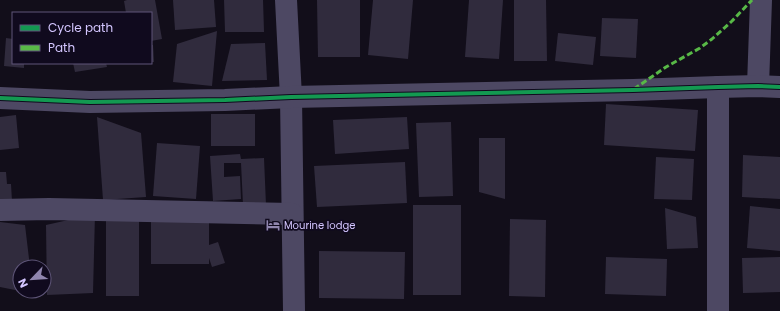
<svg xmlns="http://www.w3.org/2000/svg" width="780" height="311" font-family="Poppins,sans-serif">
  <rect width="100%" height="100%" fill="#120e1a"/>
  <g fill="#302b3d">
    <polygon points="127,0 155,0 162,39 151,41 151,13 126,13 124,1"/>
    <polygon points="173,0 214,0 216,27 175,30"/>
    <polygon points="224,0 263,0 264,32 225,32"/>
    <polygon points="317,0 360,0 360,57 318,57"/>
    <polygon points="373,0 413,0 408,59 368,55"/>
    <polygon points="469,0 503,0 499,59 465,57"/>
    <polygon points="514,0 546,0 547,61 514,61"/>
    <polygon points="602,18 638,19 636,58 600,56"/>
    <polygon points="217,31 212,86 173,82 177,44"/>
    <polygon points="558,33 596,37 593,65 555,61"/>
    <polygon points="6,38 13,39 13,63 24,63 24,68 4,66"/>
    <polygon points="265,43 267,80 222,81 231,44"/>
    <polygon points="151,45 153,45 154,62 151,62"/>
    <polygon points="73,63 106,63 107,67 75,72"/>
    <polygon points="606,104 698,110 695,151 604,145"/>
    <rect x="211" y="114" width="44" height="32"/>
    <polygon points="16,115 19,148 0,150 0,117"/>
    <polygon points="97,117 141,133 146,197 103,200"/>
    <polygon points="407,117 409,149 335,154 333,120"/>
    <polygon points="451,122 453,196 419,197 416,123"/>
    <polygon points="479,138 505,138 505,199 479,192"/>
    <polygon points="157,143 200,146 196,199 153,196"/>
    <polygon points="240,154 241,159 264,158 266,205 243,205 241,163 224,163 224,177 240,176 241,199 213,201 210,156"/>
    <polygon points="743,155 780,157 780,199 742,197"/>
    <polygon points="656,157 694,159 692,200 654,199"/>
    <polygon points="405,162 407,203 317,207 314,166"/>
    <polygon points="0,172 6,172 7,184 11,184 12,201 0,202"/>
    <rect x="413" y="205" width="48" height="90"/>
    <polygon points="750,206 780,209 780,251 747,248"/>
    <polygon points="665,208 696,217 698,248 667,249"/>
    <polygon points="95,214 93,293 47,295 46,225"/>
    <rect x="106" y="215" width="33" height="81"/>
    <polygon points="151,217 209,217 209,245 218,242 225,263 212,267 209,258 209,264 151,264"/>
    <polygon points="510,219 546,220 545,297 509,296"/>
    <polygon points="0,222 25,225 30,267 20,267 20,291 0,287"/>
    <polygon points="319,251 405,252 404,299 319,298"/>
    <polygon points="606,257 667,259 666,296 605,294"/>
    <polygon points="780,257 780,292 743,293 742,258"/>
  </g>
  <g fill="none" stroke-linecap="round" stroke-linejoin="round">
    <g stroke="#4d4863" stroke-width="22">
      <polyline points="286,0 291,97 294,311"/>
      <polyline points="758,86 761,0"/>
      <polyline points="0,98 90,102 225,100 291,97 633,90 718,87 758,86 780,87"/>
      <polyline points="0,210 49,209 292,214"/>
      <polyline points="718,311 718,87"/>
    </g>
    <polyline stroke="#58b947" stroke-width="3" stroke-dasharray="6 3" stroke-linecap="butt" points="634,89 666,67 700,48 712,39 732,21 752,0"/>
    <g stroke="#100a1e" stroke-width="6">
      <polyline id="cycleway" points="0,98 90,102 225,100 291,97 633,90 718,87 758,86 780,87"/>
    </g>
    <use href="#cycleway" stroke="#139951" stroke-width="4"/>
  </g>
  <defs>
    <g id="hotel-bare" transform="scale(1.08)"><path d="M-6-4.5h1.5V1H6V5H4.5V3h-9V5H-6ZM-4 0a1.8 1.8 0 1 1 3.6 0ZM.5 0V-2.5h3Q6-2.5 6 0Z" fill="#9086af" stroke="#100a1e" stroke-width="2.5" paint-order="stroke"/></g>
  </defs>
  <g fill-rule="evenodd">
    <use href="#hotel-bare" x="273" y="225"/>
  </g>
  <g text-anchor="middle" stroke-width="3.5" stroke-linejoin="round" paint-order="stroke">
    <g font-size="10" fill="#d4c6ff" stroke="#100a1e" text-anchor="start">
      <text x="284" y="229">Mourine lodge</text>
    </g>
  </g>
  <rect x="12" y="12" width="140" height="52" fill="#100a1e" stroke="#5e5578"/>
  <rect x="20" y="25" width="20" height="6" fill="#139951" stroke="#5e5578"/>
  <text x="48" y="32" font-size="12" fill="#d4c6ff">Cycle path</text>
  <rect x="20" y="45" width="20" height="6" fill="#58b947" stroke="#5e5578"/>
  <text x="48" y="52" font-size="12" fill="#d4c6ff">Path</text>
  <g transform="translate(32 279) rotate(245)"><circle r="19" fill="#100a1e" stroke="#5e5578"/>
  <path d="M0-3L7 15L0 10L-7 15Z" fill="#9086af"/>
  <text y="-6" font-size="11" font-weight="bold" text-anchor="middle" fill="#d4c6ff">N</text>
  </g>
</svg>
